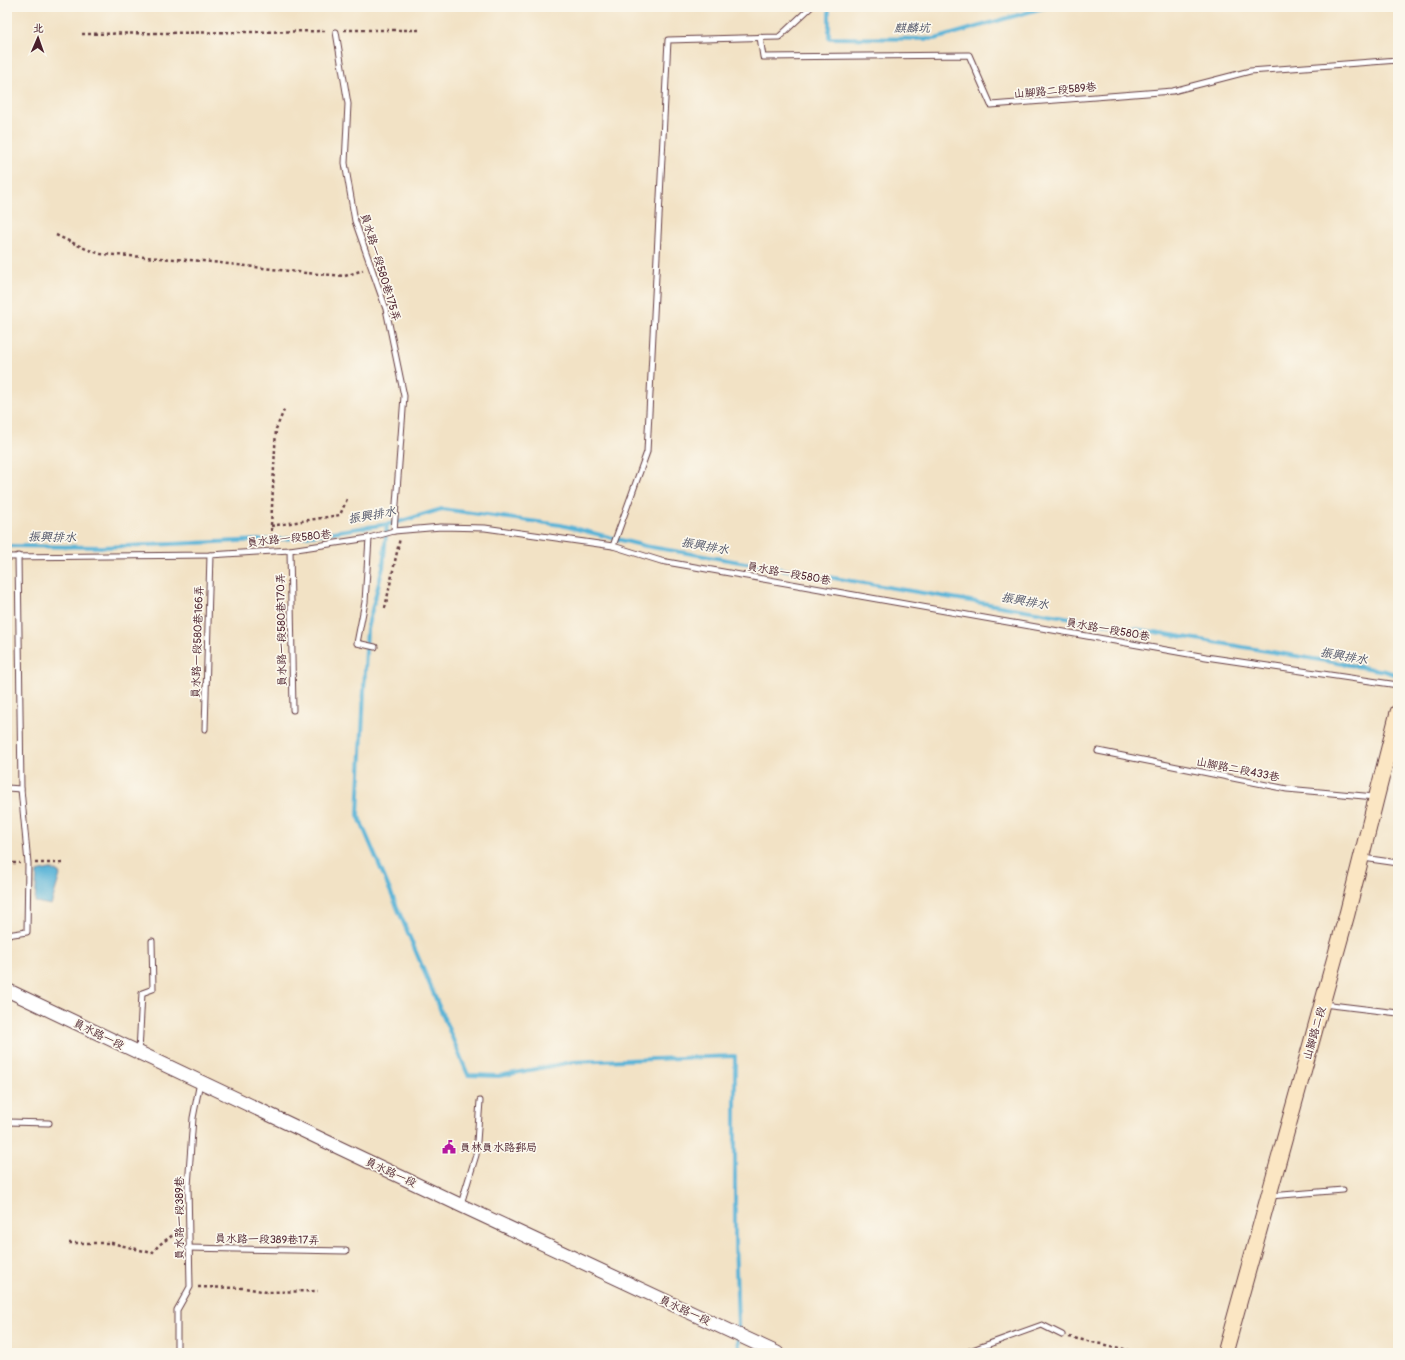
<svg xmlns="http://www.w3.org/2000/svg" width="1405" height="1360" font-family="Pangolin,'LXGW WenKai TC',sans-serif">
  <rect width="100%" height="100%" fill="#fbf7ec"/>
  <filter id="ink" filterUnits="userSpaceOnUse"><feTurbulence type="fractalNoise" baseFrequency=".025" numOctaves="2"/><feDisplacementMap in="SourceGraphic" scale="8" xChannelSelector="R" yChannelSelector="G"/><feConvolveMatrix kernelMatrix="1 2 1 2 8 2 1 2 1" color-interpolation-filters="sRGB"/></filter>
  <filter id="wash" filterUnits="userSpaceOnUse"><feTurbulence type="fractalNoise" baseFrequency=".012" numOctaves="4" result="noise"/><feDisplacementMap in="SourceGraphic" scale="16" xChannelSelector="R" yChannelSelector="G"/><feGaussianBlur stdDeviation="0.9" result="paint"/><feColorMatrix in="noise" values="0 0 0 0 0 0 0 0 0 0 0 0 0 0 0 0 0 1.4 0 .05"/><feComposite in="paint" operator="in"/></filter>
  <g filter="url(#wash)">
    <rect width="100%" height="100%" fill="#f2e2c5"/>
    <polygon fill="#59b3d7" stroke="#526981" points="50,869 57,871 60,875 51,905 35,902 37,872"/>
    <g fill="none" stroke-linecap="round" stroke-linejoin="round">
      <g stroke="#59b3d7" stroke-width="4">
        <polyline points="829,7 829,38 935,39 1046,7"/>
        <polyline points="387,524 383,567 367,629 358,815 468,1075 499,1076 572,1062 735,1056 735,1240 739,1353"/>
        <polyline points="7,546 103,547 284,539 395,523 442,509 561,525 645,546 1385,671 1398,675"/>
      </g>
    </g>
  </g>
  <g filter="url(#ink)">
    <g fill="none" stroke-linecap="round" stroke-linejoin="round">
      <g stroke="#633c42" stroke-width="7">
        <g id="service">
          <polyline points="336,32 348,104 345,163 355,221 386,309 404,396 394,531"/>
          <polyline points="760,37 763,57 969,55 991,105 1173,91 1250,71 1398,60"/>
          <polyline points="369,538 365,602 357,643 375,647"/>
          <polyline points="613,546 647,452 668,40 779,37 811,7"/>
          <polyline points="290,550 293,710"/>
          <polyline points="7,557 210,555 290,550 369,538 394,531 441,527 485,528 613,546 661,561 1206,657 1398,685"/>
          <polyline points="205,729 210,555"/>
          <polyline points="1098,751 1287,789 1375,797"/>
          <polyline points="7,788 21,789"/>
          <polyline points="1363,858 1398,863"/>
          <polyline points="7,935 27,932 28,863 21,789 18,556"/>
          <polyline points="1323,1004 1398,1013"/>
          <polyline points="139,1052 142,993 153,989 152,941"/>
          <polyline points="7,1122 49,1123"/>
          <polyline points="1270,1196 1343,1190"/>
          <polyline points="461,1204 476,1155 480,1101"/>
          <polyline points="188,1248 346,1251"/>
          <polyline points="177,1353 177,1310 190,1287 188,1186 193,1118 200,1082"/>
          <polyline points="891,1353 893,1353"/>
          <polyline points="964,1353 1042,1325 1062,1335"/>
        </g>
      </g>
      <g stroke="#633c42" stroke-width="15">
        <polyline id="tertiary" points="7,990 460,1205 777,1353"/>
      </g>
      <g stroke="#633c42" stroke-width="17">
        <polyline id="secondary" points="1225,1353 1347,914 1398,712"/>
      </g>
      <g stroke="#633c42" stroke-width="2.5" stroke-dasharray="3 3" stroke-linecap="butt">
        <polyline points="344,30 420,30"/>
        <polyline points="82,34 328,31"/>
        <polyline points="56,235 86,249 101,254 203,261 306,273 345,276 363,270"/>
        <polyline points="271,526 340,515 347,499"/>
        <polyline points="272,543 271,526 276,429 285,408"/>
        <polyline points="385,608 400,538"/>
        <polyline points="7,863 20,863"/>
        <polyline points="35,863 63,863"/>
        <polyline points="69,1243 112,1243 152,1253 159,1245 180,1230"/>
        <polyline points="198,1287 245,1288 267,1292 318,1291"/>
        <polyline points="1069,1337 1142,1353"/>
      </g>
      <use href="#service" stroke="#fff" stroke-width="5"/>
      <use href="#tertiary" stroke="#fff" stroke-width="13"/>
      <use href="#secondary" stroke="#fbe6c3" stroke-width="15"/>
    </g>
  </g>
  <defs>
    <g id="civic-bare" transform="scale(1.08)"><path d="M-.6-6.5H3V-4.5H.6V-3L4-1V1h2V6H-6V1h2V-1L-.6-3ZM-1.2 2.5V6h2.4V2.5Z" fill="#b5179e" stroke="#fbf7ec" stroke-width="2.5" paint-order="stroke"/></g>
  </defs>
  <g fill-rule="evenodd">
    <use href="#civic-bare" x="449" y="1147"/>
  </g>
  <g text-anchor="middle" stroke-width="3.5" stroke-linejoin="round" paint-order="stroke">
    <g font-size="11" fill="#4a1f2b" stroke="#fbf7ec">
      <text transform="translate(1055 90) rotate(-5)" y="4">山腳路二段589巷</text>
      <text transform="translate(381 267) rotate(73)" y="4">員水路一段580巷175弄</text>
      <text transform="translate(289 538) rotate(-6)" y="4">員水路一段580巷</text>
      <text transform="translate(789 573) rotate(10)" y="4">員水路一段580巷</text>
      <text transform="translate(1108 629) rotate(10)" y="4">員水路一段580巷</text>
      <text transform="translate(281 630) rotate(-91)" y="4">員水路一段580巷170弄</text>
      <text transform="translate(197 642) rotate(-88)" y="4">員水路一段580巷166弄</text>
      <text transform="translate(1238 769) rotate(11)" y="4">山腳路二段433巷</text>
      <text transform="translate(1314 1033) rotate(-74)" y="4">山腳路二段</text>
      <text transform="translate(99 1034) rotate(26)" y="4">員水路一段</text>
      <text transform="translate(391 1172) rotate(25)" y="4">員水路一段</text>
      <text transform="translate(179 1218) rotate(-90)" y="4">員水路一段389巷</text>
      <text transform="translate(267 1239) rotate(1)" y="4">員水路一段389巷17弄</text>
      <text transform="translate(685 1310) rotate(25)" y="4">員水路一段</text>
    </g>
    <g font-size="11" fill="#4a1f2b" stroke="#fbf7ec" text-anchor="start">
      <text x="460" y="1151">員林員水路郵局</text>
    </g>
    <g font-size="12" font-style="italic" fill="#4f5367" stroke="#fbf7ec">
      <text x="912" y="32">麒麟坑</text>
      <text transform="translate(372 515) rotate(-10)" y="4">振興排水</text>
      <text transform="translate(52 537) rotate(1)" y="4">振興排水</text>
      <text transform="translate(705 546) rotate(10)" y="4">振興排水</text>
      <text transform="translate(1025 601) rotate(10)" y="4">振興排水</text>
      <text transform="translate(1344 656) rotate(10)" y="4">振興排水</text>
    </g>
  </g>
  <rect width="1405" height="1360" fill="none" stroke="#fbf7ec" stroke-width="24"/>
  <g transform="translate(38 38) rotate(2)" stroke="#fbf7ec" stroke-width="3" paint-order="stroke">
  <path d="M0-3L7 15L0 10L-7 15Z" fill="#4a1f2b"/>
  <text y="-6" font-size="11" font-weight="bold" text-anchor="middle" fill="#4a1f2b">北</text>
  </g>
</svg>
